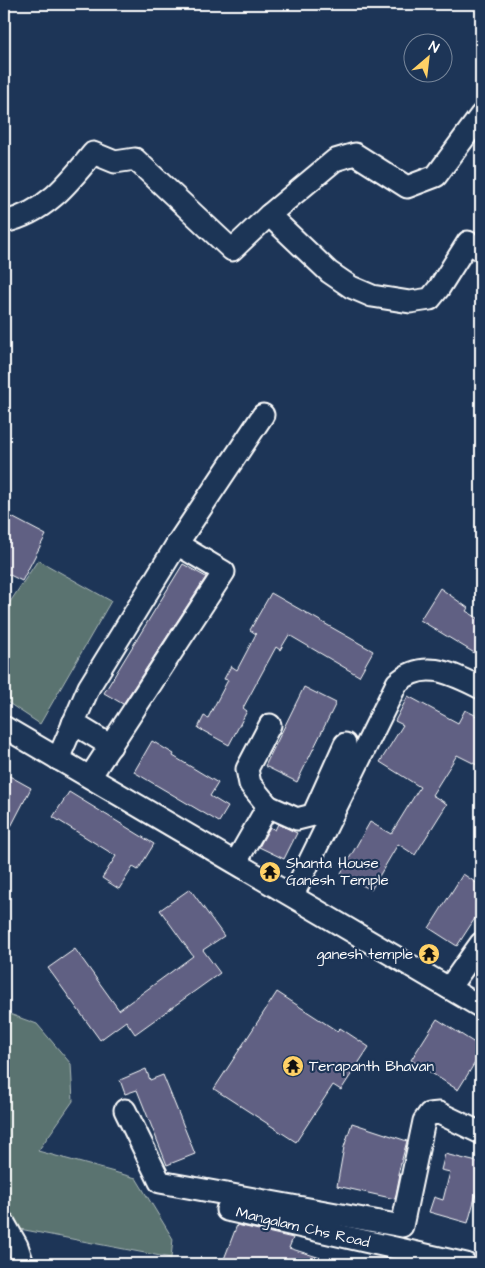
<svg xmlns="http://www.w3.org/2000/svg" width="485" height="1268" font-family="'Architects Daughter',sans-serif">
  <rect width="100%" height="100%" fill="#1d3557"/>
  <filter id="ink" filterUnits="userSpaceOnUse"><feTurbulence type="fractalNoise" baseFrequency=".02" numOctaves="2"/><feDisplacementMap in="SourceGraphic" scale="10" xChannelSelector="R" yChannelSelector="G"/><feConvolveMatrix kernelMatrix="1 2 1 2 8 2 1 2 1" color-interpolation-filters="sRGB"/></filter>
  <g filter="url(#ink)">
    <g fill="#5a7370" stroke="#acb9b8">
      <polygon points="38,560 111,601 40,724 4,700 4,611"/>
      <polygon points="4,1012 37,1024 71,1064 73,1101 38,1151 136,1178 173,1239 171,1258 4,1226"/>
    </g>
    <g fill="#616183" stroke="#fff">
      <polygon points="4,513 46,535 22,581 4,572"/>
      <polygon points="183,564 206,577 123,704 104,693"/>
      <polygon points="440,588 468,608 466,611 481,620 481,657 420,620"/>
      <polygon points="271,593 373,651 359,676 289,635 280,650 276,647 243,708 247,711 229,745 198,728 204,716 208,718 228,680 224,679 231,666 237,670 256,634 250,630"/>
      <polygon points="304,687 336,703 297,782 265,766"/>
      <polygon points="408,696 458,723 465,710 481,718 481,767 457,755 432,795 447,804 415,855 398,844 371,890 341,873 370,822 391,834 420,787 380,762 403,725 395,721"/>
      <polygon points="152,741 174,754 173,756 218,783 210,796 228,807 219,822 134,772"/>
      <polygon points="4,773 31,788 4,840"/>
      <polygon points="69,792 154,844 138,870 133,867 119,889 102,878 116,856 53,817"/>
      <polygon points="278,824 297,833 284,859 259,847 270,827 275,830"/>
      <polygon points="463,874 481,886 481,909 457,946 429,928"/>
      <polygon points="190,889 224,936 203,950 220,973 135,1034 126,1021 100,1040 48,968 75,949 119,1010 193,956 160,910"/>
      <polygon points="277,992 337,1031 340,1028 369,1047 341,1090 333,1085 296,1142 214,1089"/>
      <polygon points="437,1019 481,1047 481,1053 458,1090 411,1060"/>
      <polygon points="146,1069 150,1080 163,1075 195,1154 167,1165 137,1090 125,1094 120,1080"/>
      <polygon points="352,1123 407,1141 398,1174 400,1174 395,1199 337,1186 344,1147"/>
      <polygon points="445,1154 481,1163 481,1176 468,1223 429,1212 434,1197 443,1200 450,1172 441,1170"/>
      <polygon points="237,1225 293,1238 289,1248 330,1261 329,1264 238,1264 224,1259"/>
    </g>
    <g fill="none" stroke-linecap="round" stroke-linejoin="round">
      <g stroke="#fff" stroke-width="25">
        <g id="minor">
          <polyline points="269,215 335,160 355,154 407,187 436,176 481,115"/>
          <path d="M 4,222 C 45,213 68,184 93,153 L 115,162 L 135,159 L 232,250 L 269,215 L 329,272 L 351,287 L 372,296 L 410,302 L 430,299 L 439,288 L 468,242 L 481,250"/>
          <polyline points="73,723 111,746"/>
          <polyline points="4,727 481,1007"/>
          <polyline points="58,759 89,687 177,544 263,415"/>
          <polyline points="90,777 224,572 177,544"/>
          <polyline points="268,806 297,819 313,815 345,744"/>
          <polyline points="236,862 268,806 250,784 247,769 270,725"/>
          <path d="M 293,895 L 397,683 C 424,658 452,674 481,688"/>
          <polyline points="449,988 481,943"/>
          <polyline points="125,1110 160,1182 402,1226 424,1121 429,1114 439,1113 481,1133"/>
          <polyline points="227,1210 466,1264"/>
          <polyline points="4,1223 17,1246 23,1264"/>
        </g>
      </g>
      <use href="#minor" stroke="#1d3557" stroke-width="21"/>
    </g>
  </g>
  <defs>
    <g id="temple-disc" transform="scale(1.125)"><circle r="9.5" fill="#ffd166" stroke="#1d3557"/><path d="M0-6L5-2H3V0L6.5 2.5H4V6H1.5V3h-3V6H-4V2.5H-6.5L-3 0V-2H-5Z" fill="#111"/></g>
  </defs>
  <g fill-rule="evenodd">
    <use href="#temple-disc" x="270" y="872"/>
    <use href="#temple-disc" x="429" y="954"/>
    <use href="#temple-disc" x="293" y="1066"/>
  </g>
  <g text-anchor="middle" stroke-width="4.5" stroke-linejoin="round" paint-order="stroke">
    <g font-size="15" fill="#fff" stroke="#1d3557" text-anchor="start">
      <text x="286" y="868">Shanta House<tspan x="286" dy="17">Ganesh Temple</tspan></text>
      <text x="413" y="959" text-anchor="end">ganesh temple</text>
      <text x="309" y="1071">Terapanth Bhavan</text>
    </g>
    <g font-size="15" fill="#fff" stroke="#1d3557">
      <text transform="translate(303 1227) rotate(13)" y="5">Mangalam Chs Road</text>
    </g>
  </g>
  <rect width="485" height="1268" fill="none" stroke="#1d3557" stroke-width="20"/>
  <rect x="10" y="10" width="465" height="1248" fill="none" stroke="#fff" stroke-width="2" filter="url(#ink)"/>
  <g transform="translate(428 58) rotate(28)"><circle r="24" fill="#1d3557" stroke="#77869a"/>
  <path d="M0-4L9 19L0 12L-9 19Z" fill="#ffd166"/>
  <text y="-8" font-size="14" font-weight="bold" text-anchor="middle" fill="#ffffff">N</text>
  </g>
</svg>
